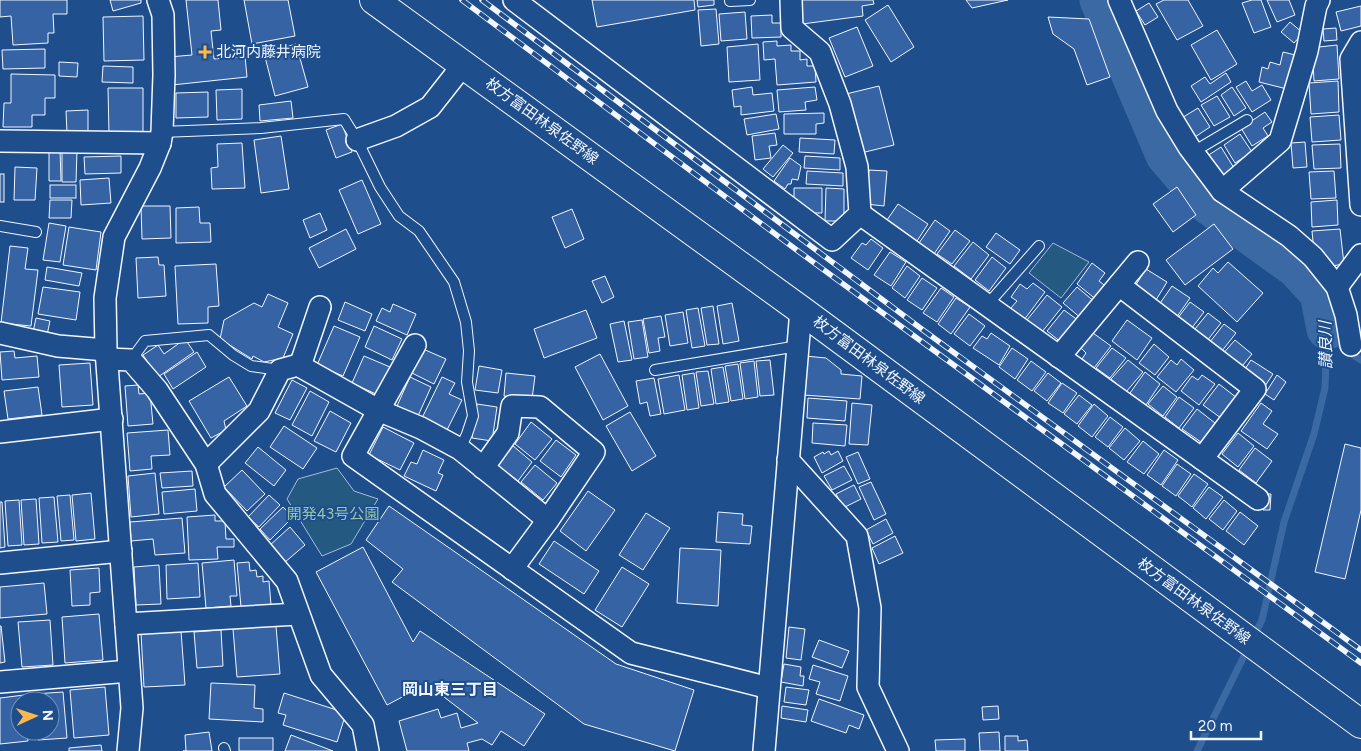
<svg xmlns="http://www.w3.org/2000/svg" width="1361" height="751" font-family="Figtree,'Noto Sans JP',sans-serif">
  <rect width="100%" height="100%" fill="#1f4e8c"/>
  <g fill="#245a82" stroke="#a8bbd7">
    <polygon points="1053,243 1089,262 1061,298 1029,273"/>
    <polygon points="337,468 354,491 378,499 351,544 322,556 287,499 298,479"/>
  </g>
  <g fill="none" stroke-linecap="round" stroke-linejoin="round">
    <g stroke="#3b69a3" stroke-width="7">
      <polyline points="1327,329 1345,350 1361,360"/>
      <polyline points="1254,636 1262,620 1284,522 1314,434 1325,388 1327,329"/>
      <polyline points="1197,751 1248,648"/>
    </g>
    <polyline stroke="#3b69a3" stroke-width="41" points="1100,0 1166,155 1207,203 1297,268 1320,293 1327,329"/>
  </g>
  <g fill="#3563a3" stroke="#f2f6ff">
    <polygon points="0,0 67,0 67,14 53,14 54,33 48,33 48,43 13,45 11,16 0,17"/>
    <polygon points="110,0 141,0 141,3 113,11"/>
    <polygon points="186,0 218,0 221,30 211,31 214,59 245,56 247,77 172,85 169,57 192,55"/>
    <polygon points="244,0 288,0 295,36 252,44"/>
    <polygon points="592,0 694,0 695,10 597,27"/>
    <polygon points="697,0 714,0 714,5 698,7"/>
    <polygon points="799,0 873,0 874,4 862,6 863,16 802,24"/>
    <polygon points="966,0 1008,0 972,8"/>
    <polygon points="1164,0 1188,0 1203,26 1177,40 1156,4"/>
    <polygon points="1252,0 1261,0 1271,27 1254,33 1242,3"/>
    <polygon points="1267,0 1289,0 1295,15 1277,22"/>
    <polygon points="1149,3 1158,17 1145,25 1136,11"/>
    <polygon points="888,5 914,47 891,62 865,20"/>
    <polygon points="1361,6 1361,26 1341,31 1336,12"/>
    <polygon points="716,9 719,44 701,46 698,10"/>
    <polygon points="745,12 747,39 721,41 719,14"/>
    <polygon points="772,15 772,23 781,23 781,37 752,38 751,16"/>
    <polygon points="143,16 144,60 104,61 103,17"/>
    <polygon points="1048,17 1089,19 1110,77 1087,85 1074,49 1053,34"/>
    <polygon points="1290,22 1303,33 1294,43 1281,32"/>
    <polygon points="857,27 873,66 845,77 829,38"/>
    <polygon points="1336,28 1337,40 1324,41 1323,29"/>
    <polygon points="1217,30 1237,64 1211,80 1191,45"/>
    <polygon points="777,41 777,46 791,45 791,51 800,51 800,60 807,59 807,66 815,66 816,82 777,85 775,59 764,60 763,42"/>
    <polygon points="296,44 308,87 275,96 264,53"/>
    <polygon points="758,44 760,80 729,82 727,47"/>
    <polygon points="1337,45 1339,79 1314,81 1313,62 1319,47"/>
    <polygon points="45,49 45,68 3,69 2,50"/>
    <polygon points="1283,52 1295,55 1287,89 1259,82 1262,67 1268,69 1270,62 1280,65"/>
    <polygon points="59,62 78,63 77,77 59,76"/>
    <polygon points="103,66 133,67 133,83 102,82"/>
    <polygon points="1226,73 1231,82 1201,102 1191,86 1205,77 1210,84"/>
    <polygon points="11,74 55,75 55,98 45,98 45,115 32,115 32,127 3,127 4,103 11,103"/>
    <polygon points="1246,81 1252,91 1262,85 1271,100 1252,112 1236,87"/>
    <polygon points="1338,81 1339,112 1311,114 1309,83"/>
    <polygon points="879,86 894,145 861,153 846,94"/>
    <polygon points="752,87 753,95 772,93 774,111 741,115 741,106 734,107 732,90"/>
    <polygon points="815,87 817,100 805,102 806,110 779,112 777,90"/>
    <polygon points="1232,87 1246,108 1234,116 1221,95"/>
    <polygon points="108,88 143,88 143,133 109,134"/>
    <polygon points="242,89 242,119 217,120 216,90"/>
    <polygon points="208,92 208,117 176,118 176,93"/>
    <polygon points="1217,96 1230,117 1214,126 1201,105"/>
    <polygon points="291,101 293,118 260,121 259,105"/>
    <polygon points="1198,108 1210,127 1192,139 1180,119"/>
    <polygon points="88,110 88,132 67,133 66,111"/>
    <polygon points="1265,112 1272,122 1263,128 1268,136 1252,146 1241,128"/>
    <polygon points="824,113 824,123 816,124 816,134 784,134 784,114"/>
    <polygon points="776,114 779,129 747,135 744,119"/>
    <polygon points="1339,115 1341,140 1312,142 1310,117"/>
    <polygon points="342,124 352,152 336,158 326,130"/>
    <polygon points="775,133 777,145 769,146 771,158 755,160 752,136"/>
    <polygon points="1240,134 1252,152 1235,163 1224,145"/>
    <polygon points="281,136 289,189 261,193 254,140"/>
    <polygon points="800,138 835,140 834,154 799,152"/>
    <polygon points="1305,142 1307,167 1293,168 1291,143"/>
    <polygon points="242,143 245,188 212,189 211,168 218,167 217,144"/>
    <polygon points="1340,144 1341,168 1314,169 1312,145"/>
    <polygon points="783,145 793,153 773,177 763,169"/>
    <polygon points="1221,147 1234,168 1218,179 1204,158"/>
    <polygon points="60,149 61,181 49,181 49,150"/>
    <polygon points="62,151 77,151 76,182 62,182"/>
    <polygon points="121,156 121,173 85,174 84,157"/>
    <polygon points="805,156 840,158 840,170 804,168"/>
    <polygon points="790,158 801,166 798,180 792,179 791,184 788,184 785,189 774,181"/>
    <polygon points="15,167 37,168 35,200 14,200"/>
    <polygon points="869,170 887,171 884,206 866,204"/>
    <polygon points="807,171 843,173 843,186 806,184"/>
    <polygon points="1334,171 1336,198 1311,199 1309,172"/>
    <rect x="0" y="174" width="4" height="28"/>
    <polygon points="109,178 111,203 81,205 80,180"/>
    <polygon points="362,180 381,224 358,234 339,190"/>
    <rect x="50" y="185" width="26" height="13"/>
    <polygon points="1177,187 1196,215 1173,232 1153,204"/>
    <polygon points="794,188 822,188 822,213 807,213 794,204"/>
    <polygon points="826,188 844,189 844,221 825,221"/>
    <polygon points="50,200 72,200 71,218 49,218"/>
    <polygon points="1337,200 1338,225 1312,227 1311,202"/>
    <polygon points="898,204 928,224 917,241 887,220"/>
    <polygon points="141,206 170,206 171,238 142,239"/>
    <polygon points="199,207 200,223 210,223 211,242 176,243 176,208"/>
    <polygon points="572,209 584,239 565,248 552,217"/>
    <polygon points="320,213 327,230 310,238 303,220"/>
    <polygon points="935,220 950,231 934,254 919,243"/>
    <polygon points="49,223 66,226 60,262 43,260"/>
    <polygon points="1214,224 1233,249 1185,285 1166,260"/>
    <polygon points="69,227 101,232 96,270 63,265"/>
    <polygon points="346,229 356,249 319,268 309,248"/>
    <polygon points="1340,229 1344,264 1332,266 1314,252 1312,231"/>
    <polygon points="955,230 970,241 952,264 937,254"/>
    <polygon points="996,233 1020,250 1010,264 986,247"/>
    <polygon points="871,239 883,248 868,270 851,258 862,243 866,245"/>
    <polygon points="973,242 989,255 971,279 954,266"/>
    <polygon points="10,246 28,248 25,269 38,270 31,326 1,323"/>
    <polygon points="890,252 906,262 891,286 874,275"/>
    <polygon points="158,257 159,265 164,265 166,296 138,298 136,258"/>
    <polygon points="992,257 1006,268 989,291 975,280"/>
    <polygon points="1228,262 1263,293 1237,322 1198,286 1213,268 1218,273"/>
    <polygon points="1092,263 1105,273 1099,281 1108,288 1098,301 1077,284"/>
    <polygon points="216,264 219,306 208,307 208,323 178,324 175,266"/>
    <polygon points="907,266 920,276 905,298 892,288"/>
    <polygon points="47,267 82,273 79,286 45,280"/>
    <polygon points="1146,269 1167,282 1153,305 1132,291"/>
    <polygon points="605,276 614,297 602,303 592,281"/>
    <polygon points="922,278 937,288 922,310 907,300"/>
    <polygon points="1033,283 1045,292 1024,320 1010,309 1017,301 1011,297 1020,284 1027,289"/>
    <polygon points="1172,286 1190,298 1174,321 1156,309"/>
    <polygon points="43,287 80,292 76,320 38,314"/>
    <polygon points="1077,287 1096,303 1082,319 1063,303"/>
    <polygon points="941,288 954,297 937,322 923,313"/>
    <polygon points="268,294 288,303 278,327 293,334 283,358 264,362 253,356 252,359 220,339 224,320 254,303 262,307"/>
    <polygon points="1047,295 1062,307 1042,332 1027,320"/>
    <polygon points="956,298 970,307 951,334 938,324"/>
    <polygon points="345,302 372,314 365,331 338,320"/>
    <polygon points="1190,302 1204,312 1188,333 1174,323"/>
    <polygon points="732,303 739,341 723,344 717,306"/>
    <polygon points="393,304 416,314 407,335 376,321 382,308 390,312"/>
    <polygon points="713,306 719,344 707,345 701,308"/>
    <polygon points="698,308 705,346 692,348 686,310"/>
    <polygon points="586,310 597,338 544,358 534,329"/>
    <polygon points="1064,310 1079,321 1062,343 1047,331"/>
    <polygon points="683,312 688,343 670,346 665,315"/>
    <polygon points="1208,313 1221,323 1203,346 1190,335"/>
    <polygon points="969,314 985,326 970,346 954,334"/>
    <polygon points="661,316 665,337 658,338 660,351 649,353 643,319"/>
    <polygon points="36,318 50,321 47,335 33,332"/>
    <polygon points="642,320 648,357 634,359 628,322"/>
    <polygon points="1127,320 1152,338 1137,360 1112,341"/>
    <polygon points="624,321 632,360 618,362 610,324"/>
    <polygon points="1224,324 1236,333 1218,356 1206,347"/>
    <polygon points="334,326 360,337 343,376 317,365"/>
    <polygon points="374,326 402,339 392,360 365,347"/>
    <polygon points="991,333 1010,346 999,365 973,348 982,336 987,339"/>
    <polygon points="1093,333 1111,346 1094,368 1082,359 1086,353 1081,348"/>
    <polygon points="185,339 194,352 158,377 143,355 158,345 164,354"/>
    <polygon points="1235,340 1252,354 1238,371 1220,357"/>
    <polygon points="1154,344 1169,357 1155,375 1139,363"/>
    <polygon points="1012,348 1028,359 1015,379 999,367"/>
    <polygon points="1112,348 1126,358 1110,378 1096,368"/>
    <polygon points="423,349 446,359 434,384 412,373"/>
    <polygon points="14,351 15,358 37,356 39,377 2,380 0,352"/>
    <polygon points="197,352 206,367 173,389 164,374"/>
    <polygon points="600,354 628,406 603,420 575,367"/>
    <polygon points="364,356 390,367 378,395 352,383"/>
    <polygon points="805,356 826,358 841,370 841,374 862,376 860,399 803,395"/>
    <polygon points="1181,359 1194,370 1176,392 1157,377 1171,360 1177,365"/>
    <polygon points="770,360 774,395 760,396 756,361"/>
    <polygon points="1128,360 1143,372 1126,392 1111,379"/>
    <polygon points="1251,360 1273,374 1263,389 1241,375"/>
    <polygon points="754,361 758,397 745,399 740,363"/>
    <polygon points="1031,361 1046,372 1032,391 1017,380"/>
    <polygon points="90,363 93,405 62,407 59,365"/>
    <polygon points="738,364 743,399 731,401 725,366"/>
    <polygon points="479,366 502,370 498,393 475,390"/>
    <polygon points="723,367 729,402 716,404 711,369"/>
    <polygon points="708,371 714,404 701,406 696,372"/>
    <polygon points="1145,372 1160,384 1146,405 1130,393"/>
    <polygon points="506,373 535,376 532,399 504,396"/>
    <polygon points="694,373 699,408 687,410 682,375"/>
    <polygon points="1048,373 1061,383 1047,401 1034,391"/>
    <polygon points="679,375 685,410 664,414 658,379"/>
    <polygon points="1202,375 1215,384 1199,405 1181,391 1192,376 1198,380"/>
    <polygon points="1277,375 1286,382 1274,400 1265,394"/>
    <polygon points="229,377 247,406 224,421 226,430 211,438 189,401"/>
    <polygon points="410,377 431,387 418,416 397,406"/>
    <polygon points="442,377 455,383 449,394 462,400 447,430 422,418"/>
    <polygon points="654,378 661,414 650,416 647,402 640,404 636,381"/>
    <polygon points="292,380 307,388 290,420 275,413"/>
    <polygon points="1062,383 1077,393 1063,413 1048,403"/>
    <polygon points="1219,384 1237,398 1221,418 1203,405"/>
    <polygon points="138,385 139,394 150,393 153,424 128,426 125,386"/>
    <polygon points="1163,386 1177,397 1163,416 1148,404"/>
    <polygon points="38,387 42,415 8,419 4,391"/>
    <polygon points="310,391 329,402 312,436 292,425"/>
    <polygon points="1079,395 1092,405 1077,424 1064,414"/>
    <polygon points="1179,397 1194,408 1179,428 1165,417"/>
    <polygon points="808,398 847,401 845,421 807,418"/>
    <polygon points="852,403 872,405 868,445 849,444"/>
    <polygon points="1261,403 1272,411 1263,424 1278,434 1267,449 1241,431"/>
    <polygon points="477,404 497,407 492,441 472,438"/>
    <polygon points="1094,404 1108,416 1092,437 1078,426"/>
    <polygon points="1197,409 1215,423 1201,442 1182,429"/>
    <polygon points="330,411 351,423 336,452 314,441"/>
    <polygon points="630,412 656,456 632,471 606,426"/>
    <polygon points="1110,417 1123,427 1108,447 1095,437"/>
    <polygon points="531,422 552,439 535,460 515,444"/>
    <polygon points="813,423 847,425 845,446 812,443"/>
    <polygon points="284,426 317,448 303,469 270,447"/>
    <polygon points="383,427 414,443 400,470 369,455"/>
    <polygon points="1125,428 1140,441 1124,460 1109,448"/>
    <polygon points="168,430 170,455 151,456 152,469 130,471 127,433"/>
    <polygon points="1238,433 1254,446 1238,467 1222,454"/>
    <polygon points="556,440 576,455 561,477 540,461"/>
    <polygon points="1143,441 1159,454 1144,474 1127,462"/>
    <polygon points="1345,444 1361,448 1361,510 1345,579 1315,572"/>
    <polygon points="512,445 532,462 518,481 497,465"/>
    <polygon points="258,447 286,470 274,486 245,463"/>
    <polygon points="1255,448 1272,461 1256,483 1239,470"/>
    <polygon points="423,450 444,460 438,473 443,475 436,491 404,476 411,462 417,464"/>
    <polygon points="1164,450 1178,460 1161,485 1147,475"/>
    <polygon points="829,451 831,455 838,451 843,461 822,473 814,457 823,452 824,454"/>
    <polygon points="858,452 870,479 858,484 846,457"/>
    <polygon points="1177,464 1191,474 1176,496 1162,486"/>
    <polygon points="535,465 557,483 543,500 521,482"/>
    <polygon points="844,466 852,480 832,490 824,476"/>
    <polygon points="242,470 265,494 247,511 224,487"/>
    <polygon points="192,471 193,486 162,488 160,473"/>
    <polygon points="155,473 159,514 131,517 128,476"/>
    <polygon points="1194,474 1208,484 1192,507 1178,496"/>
    <polygon points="871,482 886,514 874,520 859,487"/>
    <polygon points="854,485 861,499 843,508 836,494"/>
    <polygon points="1209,487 1223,497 1206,519 1193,508"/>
    <polygon points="195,489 197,511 164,514 162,492"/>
    <polygon points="588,491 615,510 586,551 560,531"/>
    <polygon points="91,493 95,539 76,541 72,495"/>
    <polygon points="1264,494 1271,494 1270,510 1263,510"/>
    <polygon points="70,495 74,540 61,541 57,496"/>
    <polygon points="269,495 280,505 259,527 248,517"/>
    <polygon points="54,497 58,542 42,543 39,498"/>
    <polygon points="36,499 39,544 24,545 21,500"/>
    <polygon points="19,500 22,545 8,546 5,501"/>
    <polygon points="1224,500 1237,511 1223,530 1209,519"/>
    <polygon points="0,502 2,502 5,547 0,548"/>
    <polygon points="389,506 616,664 694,690 675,751 584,724 392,582 403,569 366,540"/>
    <polygon points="283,507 293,517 270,540 260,529"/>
    <polygon points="718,512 743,514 742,525 752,526 750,544 716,542"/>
    <polygon points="1240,512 1258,526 1244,545 1226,531"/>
    <polygon points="646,513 670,528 643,570 619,555"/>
    <polygon points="215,515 215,521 225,521 226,539 234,539 234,547 217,547 218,559 189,560 187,517"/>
    <polygon points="182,518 185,553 155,555 153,539 131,541 130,522"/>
    <polygon points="886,519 893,533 873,544 866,530"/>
    <polygon points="290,527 305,545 284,563 269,546"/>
    <polygon points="895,536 903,553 879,564 872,548"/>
    <polygon points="554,541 599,571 584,594 539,564"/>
    <polygon points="363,547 413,642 420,631 545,714 524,746 501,731 492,745 482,739 467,743 469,751 407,751 399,721 438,709 441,718 457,713 461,728 478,723 427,684 387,705 316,572"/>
    <polygon points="680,548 721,550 718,606 677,603"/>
    <polygon points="234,560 237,596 230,596 231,606 206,608 202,563"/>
    <polygon points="249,562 250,571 256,570 257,577 263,576 263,582 269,581 271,605 241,607 237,563"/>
    <polygon points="198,563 200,597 167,599 166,565"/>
    <polygon points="159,565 161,604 136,605 134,567"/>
    <polygon points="622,567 649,584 622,627 595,610"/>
    <polygon points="99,568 100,592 90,593 90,605 72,606 70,570"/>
    <polygon points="44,583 47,614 0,618 0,587"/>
    <polygon points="99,614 103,660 65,663 62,617"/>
    <polygon points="50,620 53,665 22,667 18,622"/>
    <polygon points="0,626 1,626 5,662 0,663"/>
    <polygon points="276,626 280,674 237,677 233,629"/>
    <polygon points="789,627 805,629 801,660 786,658"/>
    <polygon points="221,630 223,666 197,668 194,632"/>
    <polygon points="181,631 185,685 144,687 141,633"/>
    <polygon points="819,640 849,651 842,668 812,657"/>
    <polygon points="784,664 801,667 800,676 804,676 803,686 781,682"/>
    <polygon points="813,665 848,676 840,701 816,694 820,682 809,679"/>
    <polygon points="211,683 255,685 254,708 263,709 263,722 209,719"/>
    <polygon points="105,687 109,735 74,738 70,690"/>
    <polygon points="786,687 809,690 806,705 784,702"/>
    <polygon points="63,692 67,738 38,740 37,731 50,731 50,701 35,701 34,694"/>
    <polygon points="284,693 346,713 337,742 283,725 286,715 278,713"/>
    <polygon points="24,695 24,701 20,701 20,731 27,731 28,741 0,744 0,698"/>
    <polygon points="819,699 864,715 859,729 849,725 846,733 811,721"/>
    <polygon points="782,706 808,710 806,722 781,718"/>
    <polygon points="998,706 999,719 983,720 982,707"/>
    <polygon points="209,732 212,751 183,751 186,751 185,735"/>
    <polygon points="999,732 1000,751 980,751 979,733"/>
    <polygon points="291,735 333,751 285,751"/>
    <polygon points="1005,736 1018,736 1018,741 1027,740 1028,751 1005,751"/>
    <rect x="239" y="738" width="34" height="13"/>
    <polygon points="965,739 965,751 936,751 935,740"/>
    <polygon points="101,745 102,751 69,751 69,748"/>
  </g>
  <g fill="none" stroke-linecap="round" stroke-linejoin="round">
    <g stroke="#f2f6ff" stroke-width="12">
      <g id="service">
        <polyline points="730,1 750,0"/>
        <polyline points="162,132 261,128 344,119 357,140 380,187 399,216 419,231 454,282 466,322 469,351 467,382 473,416 467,434 460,449"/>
        <polyline points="1193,152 1247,120"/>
        <polyline points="0,226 36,232"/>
        <polyline points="987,305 1039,246"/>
        <polyline points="131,360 145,341 209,335 233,355 251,366 280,370"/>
        <polyline points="655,370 798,346"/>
        <polyline points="224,748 225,751"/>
      </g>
    </g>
    <g stroke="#f2f6ff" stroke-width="24">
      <g id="minor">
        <polyline points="514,0 832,240 860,214 857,167 840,104 820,52 792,28 791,0"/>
        <polyline points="1119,0 1167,111 1189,147 1222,191 1289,236 1313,257 1337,287 1346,315 1351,345"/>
        <polyline points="1361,42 1351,59 1361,205"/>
        <polyline points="357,140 396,126 430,107 463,65"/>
        <polyline points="0,141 160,143"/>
        <polyline points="1222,191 1280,141 1307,51 1316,6 1319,0"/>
        <polyline points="860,214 1258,499"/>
        <polyline points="1119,285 1255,389 1202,459"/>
        <polyline points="1337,287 1361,255"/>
        <polyline points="0,333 58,346 106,350"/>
        <polyline points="415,345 353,456 631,653 769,688"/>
        <polyline points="1059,357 1138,262"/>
        <polyline points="107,359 131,360 157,390 206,464 215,494 287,581 321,675 363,725 368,751"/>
        <polyline points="300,366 320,307"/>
        <polyline points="0,432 112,419"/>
        <polyline points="788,460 857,536 870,608 868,687 898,751"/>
        <polyline points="206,464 259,411 280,370 298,365 378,410 421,428 460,449 548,520"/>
        <polyline points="483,468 508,433 512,406 540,407 594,452 548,520 512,569"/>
        <polyline points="0,563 121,551"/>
        <polyline points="126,624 298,614"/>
        <polyline points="0,682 129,671"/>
        <polyline points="128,751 132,708 106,350 105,298 114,237 150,168 160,143 162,132 164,75 163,15 158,0"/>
        <polyline points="764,751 801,310"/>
      </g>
    </g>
    <g stroke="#f2f6ff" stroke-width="30">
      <polyline id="primary" points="374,0 801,310 1361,724"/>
    </g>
    <use href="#service" stroke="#1f4e8c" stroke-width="10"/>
    <use href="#minor" stroke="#1f4e8c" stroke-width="21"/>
    <use href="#primary" stroke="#1f4e8c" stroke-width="28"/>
    <g stroke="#f2f6ff" stroke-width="5.5">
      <g id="rail">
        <polyline points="462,0 798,251 1361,663"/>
        <polyline points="482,0 923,330 1361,650"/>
      </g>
    </g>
    <use href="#rail" stroke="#1f4e8c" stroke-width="4" stroke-dasharray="11" stroke-linecap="butt"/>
  </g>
  <path fill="#ffb74d" stroke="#1f4e8c" stroke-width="2" d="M202.5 44.5h5v5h5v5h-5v5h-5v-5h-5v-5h5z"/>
  <g text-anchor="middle" stroke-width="4" stroke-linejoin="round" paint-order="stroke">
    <g font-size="15" fill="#f2f6ff" stroke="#1f4e8c" text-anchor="start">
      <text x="216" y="57">北河内藤井病院</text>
    </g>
    <g font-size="15" fill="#f2f6ff" stroke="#1f4e8c">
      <text transform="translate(542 121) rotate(36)" y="5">枚方富田林泉佐野線</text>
      <text transform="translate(869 360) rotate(37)" y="5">枚方富田林泉佐野線</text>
      <text transform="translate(1194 601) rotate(36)" y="5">枚方富田林泉佐野線</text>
    </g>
    <g font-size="15" fill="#97c8a6" stroke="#1f4e8c">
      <text x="333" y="519">開発43号公園</text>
    </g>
    <g font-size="16" font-style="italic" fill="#f2f6ff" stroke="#1f4e8c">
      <text transform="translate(1325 345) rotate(-91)" y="6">讃良川</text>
    </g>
    <g font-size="16" font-weight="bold" fill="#f2f6ff" stroke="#1f4e8c">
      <text x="450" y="695">岡山東三丁目</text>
    </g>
  </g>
  <g transform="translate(35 716) rotate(87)"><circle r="24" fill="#1f4e8c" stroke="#7391ba"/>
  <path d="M0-4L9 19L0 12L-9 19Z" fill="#ffb74d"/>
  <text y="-8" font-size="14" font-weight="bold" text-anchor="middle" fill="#f2f6ff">N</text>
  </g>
  <path d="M1191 731v8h70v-8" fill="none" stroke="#f2f6ff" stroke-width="2.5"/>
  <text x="1198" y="731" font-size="15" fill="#f2f6ff" stroke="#1f4e8c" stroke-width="4" paint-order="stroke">20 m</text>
</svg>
